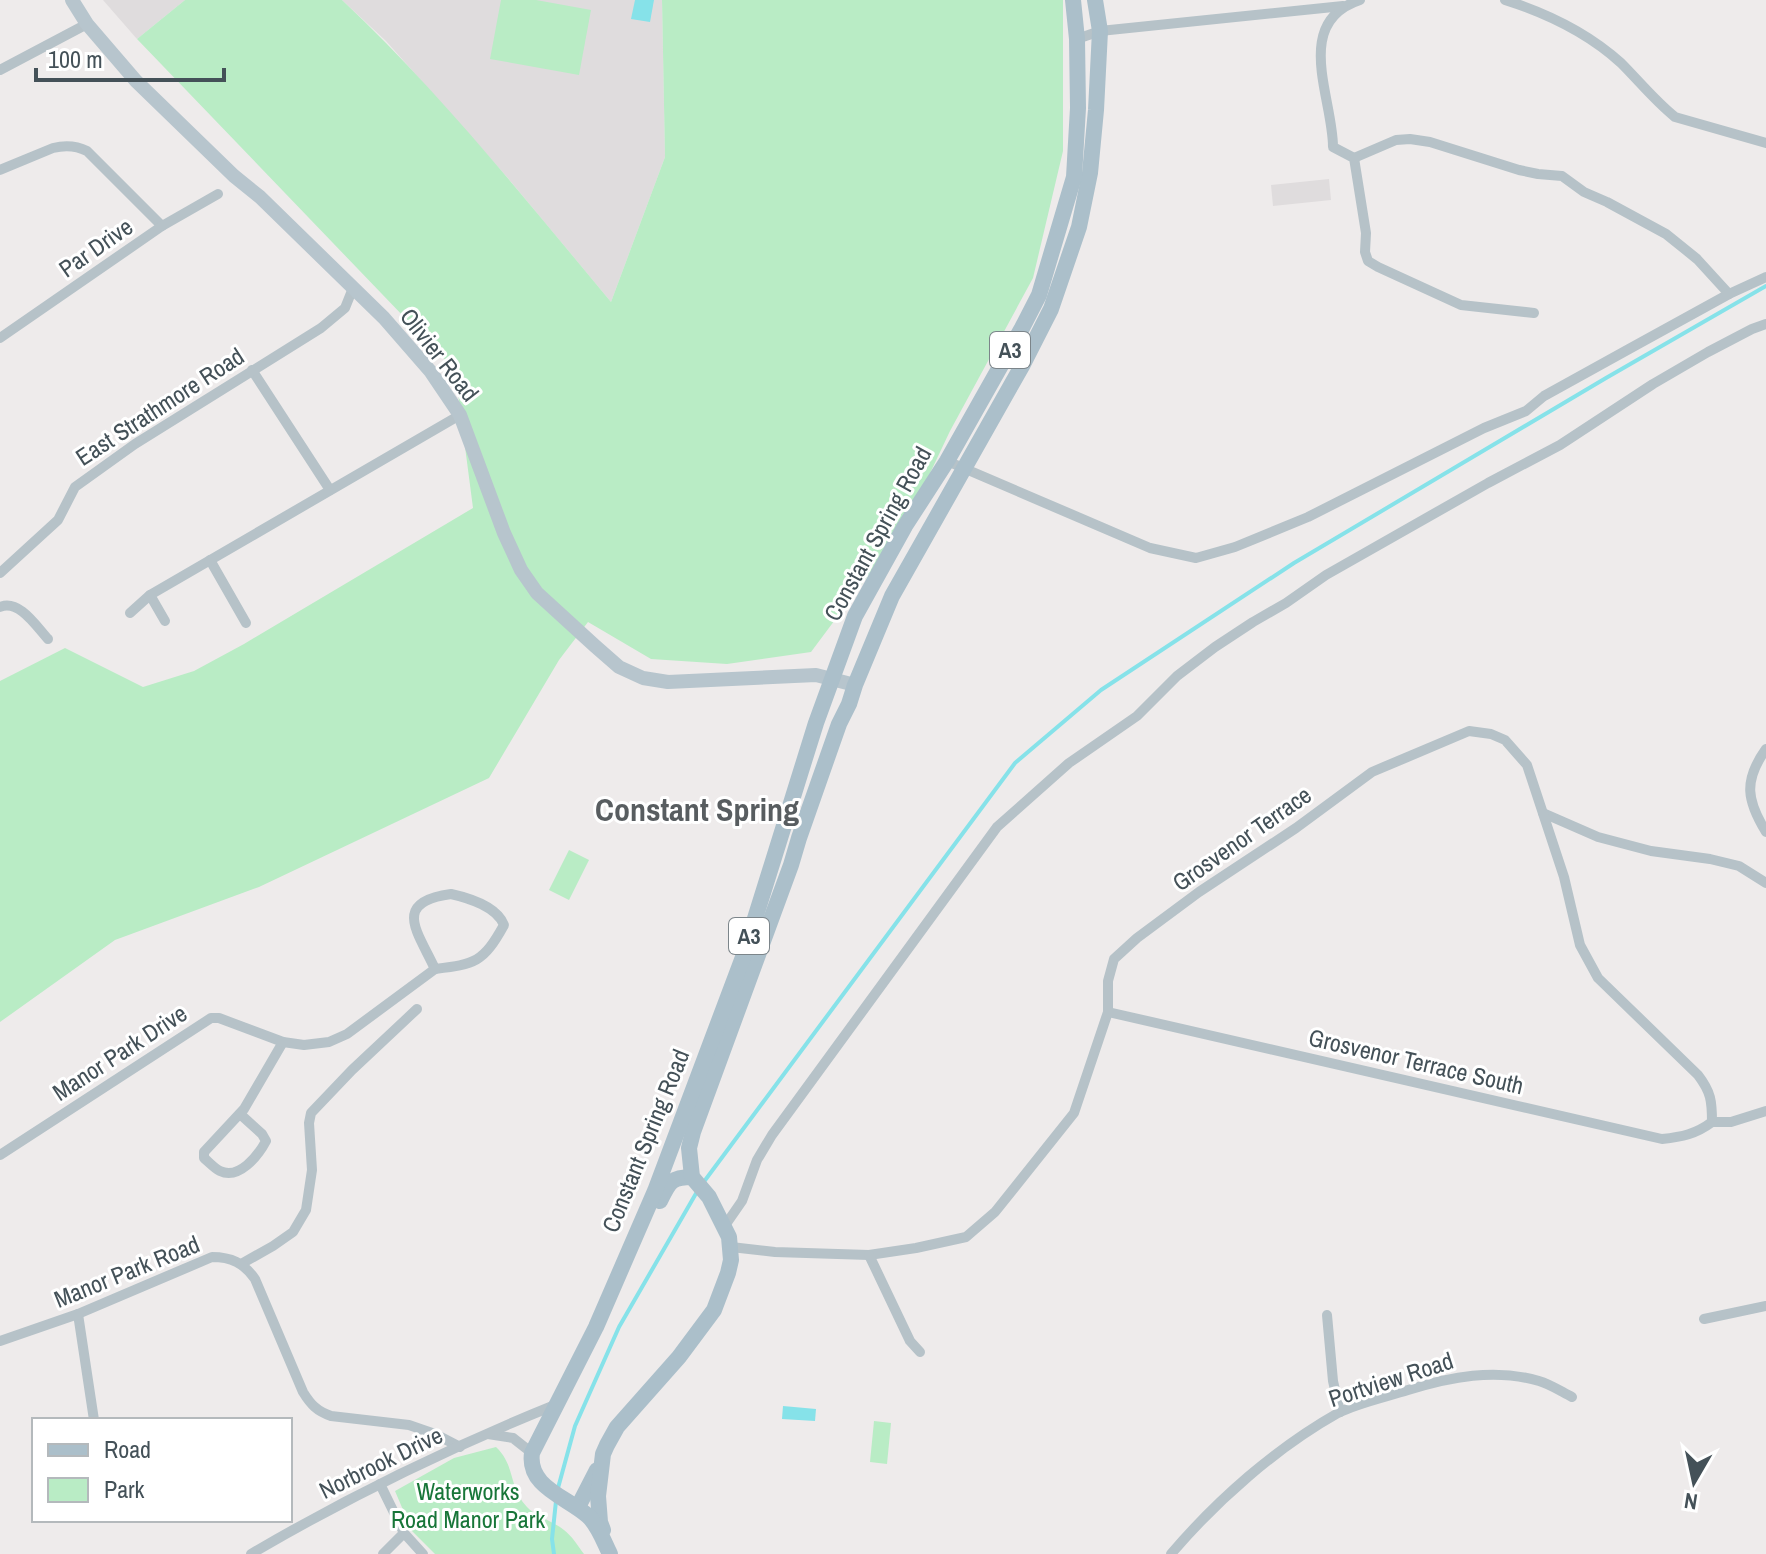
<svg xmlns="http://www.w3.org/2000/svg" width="1766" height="1554" font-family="'Archivo Narrow',sans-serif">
  <rect width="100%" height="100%" fill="#eeebeb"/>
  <g fill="#dfdcdd">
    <polygon points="103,0 185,0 137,39"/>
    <polygon points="342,0 662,0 665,157 611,302 507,177 386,41"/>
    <polygon points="1329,179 1331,200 1273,206 1271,185"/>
  </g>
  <g fill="#b9ecc5">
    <path d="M 185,0 L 342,0 C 440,92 525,199 611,302 L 665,157 L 662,0 L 1063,0 L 1063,151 L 1033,278 L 950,431 L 905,526 L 811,652 L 727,664 L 651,659 L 588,622 L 559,660 L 489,778 L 259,887 L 115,940 L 0,1022 L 0,681 L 65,648 L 143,687 L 194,671 L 244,644 L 473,508 L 455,370 L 137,39 Z"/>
    <polygon points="501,0 536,0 591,10 579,75 490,59"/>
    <polygon points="569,850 589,860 569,900 549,890"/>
    <polygon points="874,1421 891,1423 887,1464 870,1462"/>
    <path d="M 496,1447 C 516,1466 508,1487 527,1507 C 536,1517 553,1521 564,1530 C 572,1536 578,1546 584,1554 L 435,1554 L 412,1531 L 395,1491 L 454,1458 Z"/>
  </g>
  <g fill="#86e2e9">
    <polygon points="635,0 654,0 650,22 631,19"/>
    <polygon points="783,1406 816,1409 815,1421 782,1419"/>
  </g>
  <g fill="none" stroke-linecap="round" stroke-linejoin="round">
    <g stroke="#86e2e9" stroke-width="4">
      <polyline points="703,1183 1015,763 1101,690 1294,563 1606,378 1766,286"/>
      <polyline points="558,1488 575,1426 619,1327 698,1190"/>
      <polyline points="554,1554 552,1539 556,1501"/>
    </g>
    <g stroke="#b6c2c8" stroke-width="10">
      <path d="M 1360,0 C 1292,22 1333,98 1333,147 L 1354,158 L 1366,233 L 1365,252 L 1368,261 L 1378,267 L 1461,305 L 1534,313"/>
      <path d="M 1505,0 C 1546,13 1588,33 1621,63 C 1639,81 1655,101 1675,117 L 1766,143"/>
      <polyline points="1077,39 1100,31 1343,6"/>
      <polyline points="0,70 87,24"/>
      <polyline points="1354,158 1396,140 1410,139 1430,142 1519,170 1538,174 1562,176 1584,192 1607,202 1666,234 1697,259 1729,294"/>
      <path d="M 0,170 L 53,148 C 65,145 75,145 87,151 L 162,226"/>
      <polyline points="0,338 162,226 218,194"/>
      <polyline points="252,370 330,490"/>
      <polyline points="947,461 1150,548 1196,558 1235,547 1308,517 1484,428 1526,411 1544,396 1629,349 1729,294 1766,277"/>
      <polyline points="210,560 246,623"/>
      <polyline points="0,573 58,520 75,487 135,444 321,328 345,308 353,288"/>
      <polyline points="150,595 165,621"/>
      <path d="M 0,607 C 19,599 36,626 48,639"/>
      <polyline points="130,613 150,595 460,415"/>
      <path d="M 1766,749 C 1743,781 1747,801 1766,832"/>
      <polyline points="1543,813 1598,837 1651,851 1710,859 1739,866 1766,883"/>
      <path d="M 451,894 C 469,898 497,907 504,925 C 483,963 475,964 435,969 C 418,932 391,902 451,894 Z"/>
      <path d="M 1108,1012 L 1662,1139 C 1682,1137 1696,1134 1712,1122"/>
      <path d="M 240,1114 L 262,1134 L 266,1141 C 258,1156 239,1180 220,1171 C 214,1168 209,1162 204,1158 L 204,1152 L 244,1109 L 283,1042"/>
      <polyline points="1712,1122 1731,1122 1766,1111"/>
      <polyline points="0,1155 211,1018 219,1018 283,1042 304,1045 329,1042 347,1034 435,969"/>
      <polyline points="724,1227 742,1201 757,1160 772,1135 997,827 1069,763 1137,716 1177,676 1215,647 1253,622 1286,603 1326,575 1488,483 1560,445 1653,384 1708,352 1752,329 1766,324"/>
      <path d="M 731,1247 L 775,1252 L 869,1255 L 916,1248 L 966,1237 L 995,1212 L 1074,1113 L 1108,1012 L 1108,981 L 1114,959 L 1137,938 L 1199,892 L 1296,828 L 1372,772 L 1469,731 L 1491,734 L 1505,740 L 1527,765 L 1564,877 L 1580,945 L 1598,978 L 1698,1075 C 1711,1092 1712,1101 1712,1122"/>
      <polyline points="869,1255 910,1341 920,1352"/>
      <polyline points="241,1264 273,1246 293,1232 306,1210 312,1170 309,1123 311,1113 352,1070 417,1009"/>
      <polyline points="78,1314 94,1420"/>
      <polyline points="1327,1315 1333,1381 1340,1412"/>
      <polyline points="1704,1319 1766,1306"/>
      <path d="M 0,1341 L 78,1314 L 212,1257 C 231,1257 244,1263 255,1279 L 303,1392 C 311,1405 317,1411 331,1416 L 409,1425 L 435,1434 L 460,1447"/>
      <polyline points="488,1434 513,1438 532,1453"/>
      <polyline points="380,1484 404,1533 423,1554"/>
      <path d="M 251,1554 C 348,1497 451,1447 555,1405"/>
      <polyline points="383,1554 404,1533"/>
      <path d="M 1171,1554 C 1217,1500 1276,1448 1338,1413 C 1358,1403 1386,1397 1408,1390 C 1450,1377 1495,1368 1539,1381 C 1550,1384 1562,1392 1572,1397"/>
    </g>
    <polyline stroke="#b7c5cd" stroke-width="14" points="72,0 87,24 136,81 234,176 260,197 384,318 431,372 460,415 504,533 521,570 537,593 595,646 619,667 643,678 668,682 816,675 855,685"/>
    <g stroke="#abbfca" stroke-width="16">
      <path d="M 660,1201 C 669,1183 670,1177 692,1177"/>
      <polyline points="574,1505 580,1503 597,1470"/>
      <polyline points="603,1530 600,1522 598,1496 603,1454 607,1445 617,1427 679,1357 714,1310 728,1273 731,1260 729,1237 709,1197 692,1177 689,1148 693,1132 791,865 799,838 839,724 849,704 855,685 892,596 1022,366 1051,309 1079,227 1090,173 1096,110 1100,31 1095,0"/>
      <path d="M 610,1554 C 604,1542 598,1525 588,1516 C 567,1497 527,1487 532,1453 L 596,1327 L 655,1191 L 743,957 L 816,723 L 855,616 L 905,526 L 947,461 L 1022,328 L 1039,295 L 1074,177 L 1078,108 L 1077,39 L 1073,0"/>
    </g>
  </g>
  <g text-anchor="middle" stroke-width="6" stroke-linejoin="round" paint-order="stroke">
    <g fill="#fff" stroke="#7c858a" stroke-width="2">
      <rect x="990" y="332" width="40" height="36" rx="6"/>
      <rect x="729" y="918" width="40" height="36" rx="6"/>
    </g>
    <g font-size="22" font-weight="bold" fill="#445158">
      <text x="1010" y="358">A3</text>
      <text x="749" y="944">A3</text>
    </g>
    <g font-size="24" fill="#445158" stroke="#fff">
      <text transform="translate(96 248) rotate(-35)" y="8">Par Drive</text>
      <text transform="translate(439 355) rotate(52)" y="8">Olivier Road</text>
      <text transform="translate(160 407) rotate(-33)" y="8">East Strathmore Road</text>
      <text transform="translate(878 534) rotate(-61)" y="8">Constant Spring Road</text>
      <text transform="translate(1242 839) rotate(-35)" y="8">Grosvenor Terrace</text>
      <text transform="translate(120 1053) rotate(-33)" y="8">Manor Park Drive</text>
      <text transform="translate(1416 1062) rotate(13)" y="8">Grosvenor Terrace South</text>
      <text transform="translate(646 1141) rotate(-68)" y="8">Constant Spring Road</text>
      <text transform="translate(127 1272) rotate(-22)" y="8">Manor Park Road</text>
      <text transform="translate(1391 1380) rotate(-18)" y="8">Portview Road</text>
      <text transform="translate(381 1463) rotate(-26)" y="8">Norbrook Drive</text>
    </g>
    <g font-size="24" fill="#187639" stroke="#fff">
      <text x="468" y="1500">Waterworks<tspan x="468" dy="28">Road Manor Park</tspan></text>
    </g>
    <g font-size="32" font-weight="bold" fill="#585d60" stroke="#fff">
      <text x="697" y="821">Constant Spring</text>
    </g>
  </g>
  <rect x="32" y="1418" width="260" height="104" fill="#ffffff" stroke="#b4b9bc" stroke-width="2"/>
  <rect x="48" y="1444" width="40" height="12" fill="#abbfca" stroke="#b4b9bc" stroke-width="2"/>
  <text x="104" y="1458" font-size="24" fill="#445158">Road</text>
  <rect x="48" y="1478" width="40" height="24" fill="#b9ecc5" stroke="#b4b9bc" stroke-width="2"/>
  <text x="104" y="1498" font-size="24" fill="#445158">Park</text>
  <g transform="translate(1694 1482) rotate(189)" stroke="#ffffff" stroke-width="6" paint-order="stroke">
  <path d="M0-6L14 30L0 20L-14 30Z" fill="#445158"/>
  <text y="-12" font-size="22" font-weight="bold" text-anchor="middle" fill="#445158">N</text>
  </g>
  <path d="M36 68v12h188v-12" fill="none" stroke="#445158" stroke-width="4"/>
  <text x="48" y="68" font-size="24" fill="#445158" stroke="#ffffff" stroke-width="6" paint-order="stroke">100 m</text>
</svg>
